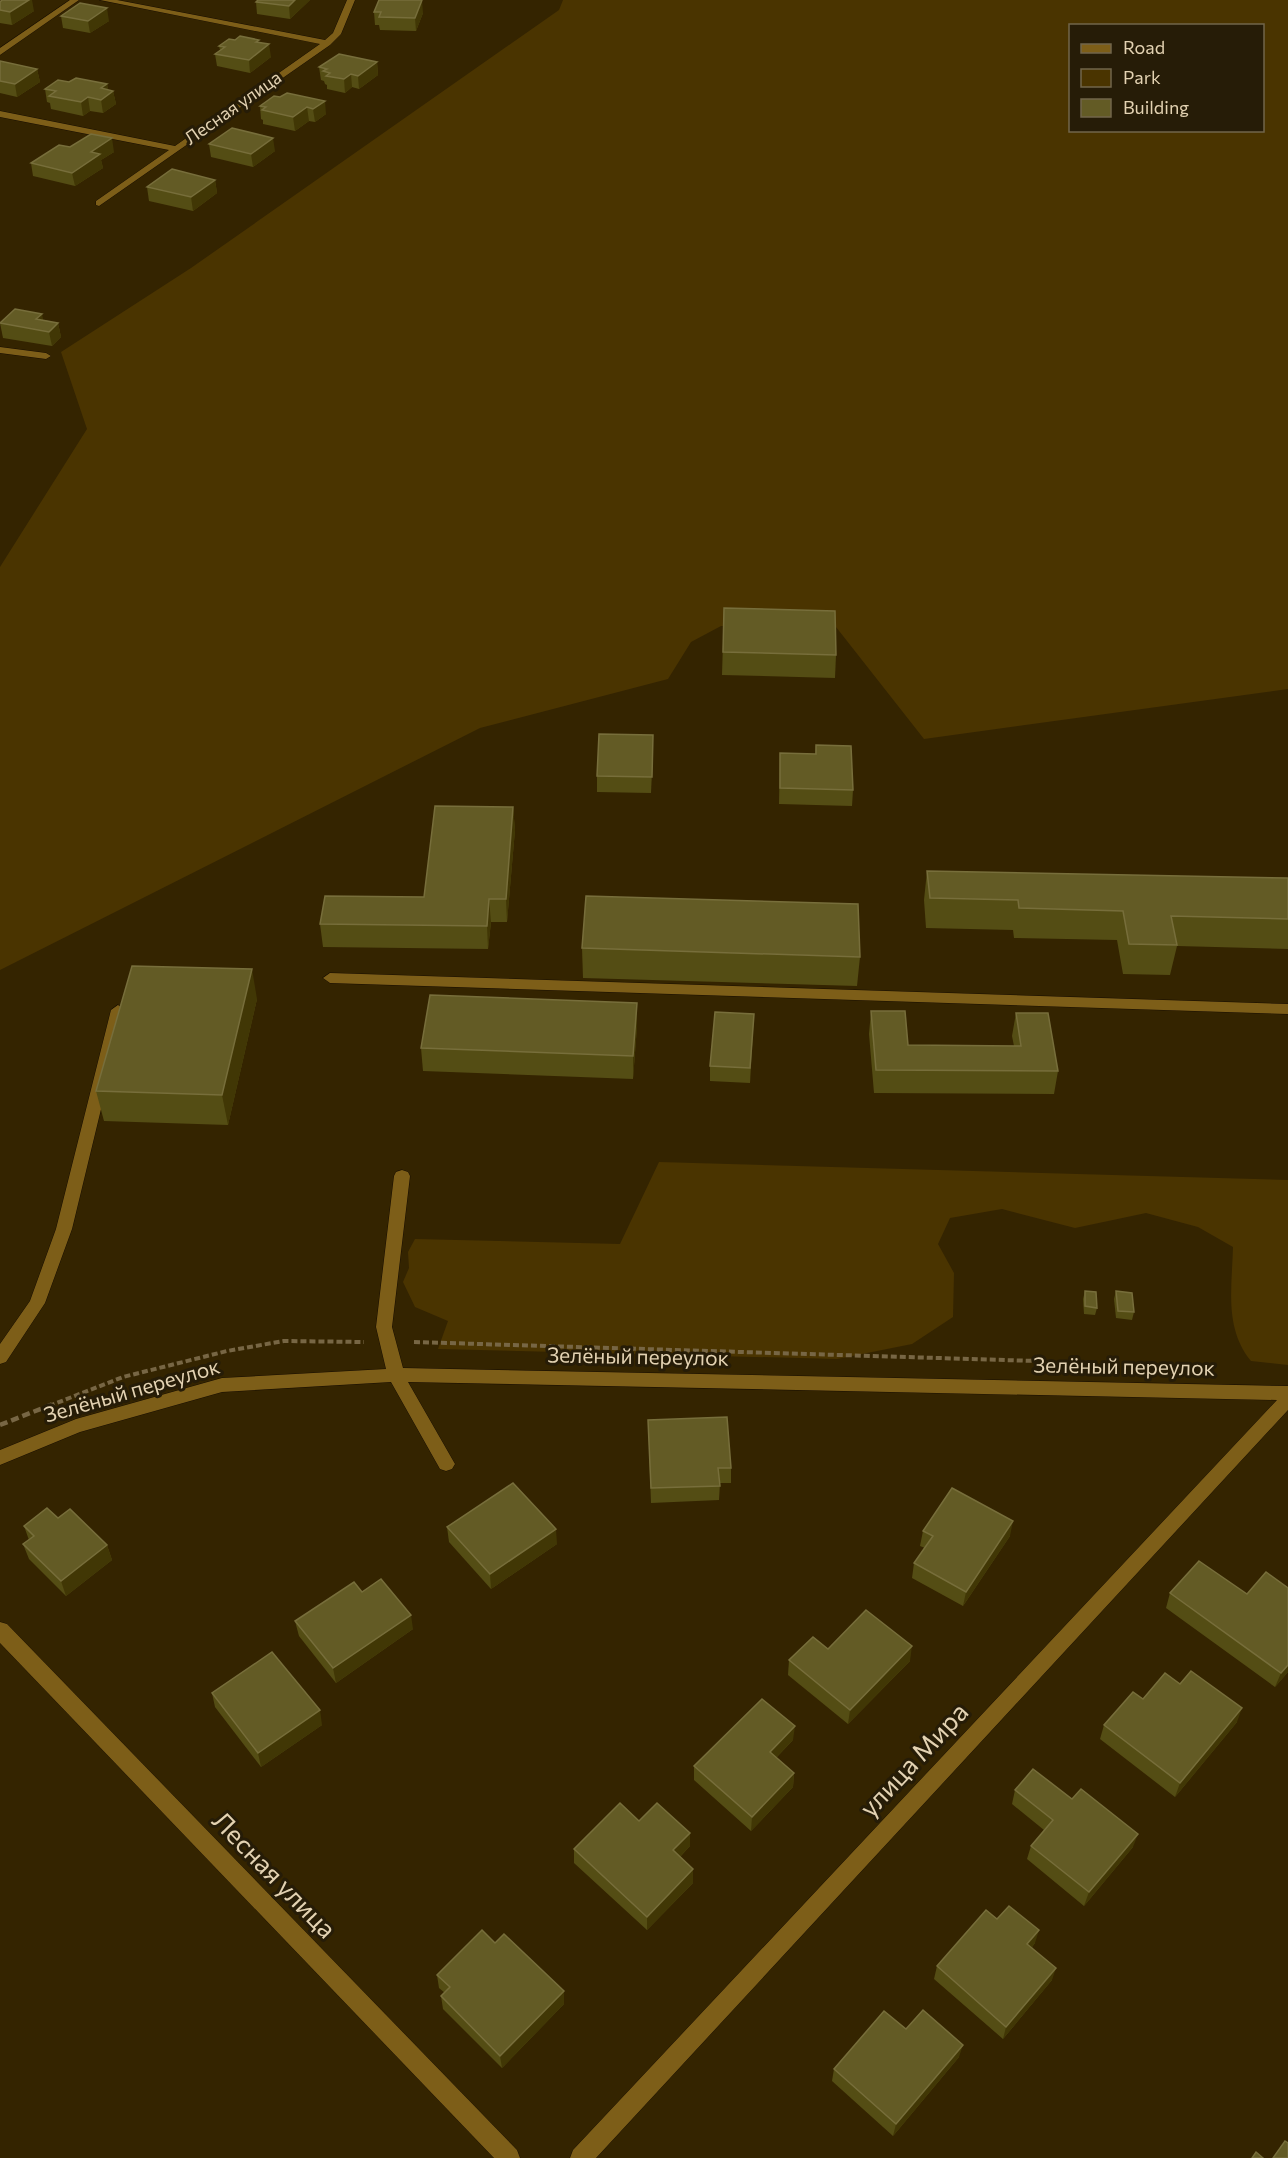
<svg xmlns="http://www.w3.org/2000/svg" width="1288" height="2158" font-family="Commissioner,sans-serif">
  <rect width="100%" height="100%" fill="#342400"/>
  <g fill="#4a3400" fill-rule="evenodd">
    <path d="M 563,0 L 1288,0 L 1288,689 L 924,739 L 836,627 L 721,626 L 691,642 L 668,679 L 480,728 L 0,970 L 0,567 L 87,429 L 61,352 L 191,268 L 559,10 ZM 1070,26 L 1262,26 L 1262,130 L 1070,130 Z"/>
    <path d="M 659,1162 L 1288,1180 L 1288,1365 L 1251,1361 C 1224,1328 1232,1287 1233,1247 L 1198,1227 L 1146,1213 L 1075,1228 L 1002,1209 L 950,1218 L 938,1244 L 954,1273 L 953,1317 L 912,1344 L 837,1359 L 438,1349 L 448,1321 L 415,1307 L 403,1282 L 409,1268 L 408,1252 L 415,1239 L 620,1244 Z"/>
  </g>
  <g fill="none" stroke-linecap="round" stroke-linejoin="round">
    <g stroke="#180e00" stroke-width="1">
      <g id="minor">
        <polygon points="70,0 79,0 0,55 0,48"/>
        <polygon points="100,0 117,0 325,40 333,33 347,0 355,0 341,34 330,45 99,206 96,205 96,201 169,150 0,117 0,111 175,146 320,44"/>
        <polygon points="0,347 46,353 51,356 46,359 0,353"/>
        <polygon points="330,973 1288,1004 1288,1014 330,983 323,978"/>
        <polygon points="118,1005 125,1010 72,1229 45,1303 6,1362 0,1364 0,1344 30,1301 56,1229 111,1010"/>
        <polygon points="402,1170 408,1172 410,1176 392,1327 403,1368 1288,1386 1288,1410 596,2158 570,2158 573,2150 1277,1400 408,1382 455,1464 452,1469 446,1471 440,1469 391,1382 222,1392 80,1432 0,1465 0,1450 76,1419 222,1378 386,1369 376,1327 394,1176 396,1172"/>
        <polygon points="0,1622 7,1624 517,2150 520,2158 494,2158 0,1643"/>
      </g>
    </g>
    <g stroke="#764" stroke-width="4" stroke-dasharray="6 3" stroke-linecap="butt">
      <polyline points="414,1342 1036,1361"/>
      <polyline points="49,1406 123,1377 227,1351 284,1341 364,1342"/>
    </g>
    <polyline stroke="#764" stroke-width="4.5" stroke-dasharray="8 4" stroke-linecap="butt" points="0,1425 53,1404"/>
    <use href="#minor" fill="#7d5e18" fill-rule="evenodd"/>
  </g>
  <g fill="#544d14">
    <polygon points="310,0 290,19 257,14 256,2"/>
    <polygon points="0,2 34,11 12,25 0,23"/>
    <polygon points="374,12 423,13 416,31 380,30 379,25 375,25"/>
    <polygon points="61,16 109,21 90,33 63,28"/>
    <polygon points="259,43 271,57 250,73 217,66 215,54 220,50 219,46"/>
    <polygon points="0,61 37,69 40,82 17,97 0,93"/>
    <polygon points="377,62 378,75 359,89 352,87 345,93 327,89 327,85 325,84 324,81 321,80 319,67"/>
    <polygon points="69,82 107,84 108,90 113,91 116,104 103,113 90,111 83,116 51,109 50,103 47,102 45,89"/>
    <polygon points="287,93 326,114 315,122 309,121 295,131 263,124 263,120 261,119 260,106 280,97"/>
    <polygon points="209,144 275,151 253,167 211,157"/>
    <polygon points="70,147 114,152 101,160 103,168 75,186 33,176 31,163"/>
    <polygon points="215,180 217,193 193,211 149,201 147,187"/>
    <polygon points="44,320 58,323 61,337 52,346 3,338 0,323"/>
    <polygon points="724,608 836,655 835,678 722,675"/>
    <polygon points="816,745 853,790 852,806 779,804 780,753 815,754"/>
    <polygon points="653,750 651,793 597,792 597,776"/>
    <polygon points="513,807 515,830 507,922 491,922 488,949 323,947 320,924 424,897"/>
    <polygon points="927,871 1288,878 1288,949 1177,946 1170,975 1123,974 1117,940 1014,938 1013,930 926,928 924,900"/>
    <polygon points="582,948 860,957 857,986 583,978"/>
    <polygon points="257,999 228,1125 104,1121 96,1091"/>
    <polygon points="637,1003 637,1026 633,1079 423,1071 421,1048"/>
    <polygon points="871,1011 908,1045 1014,1046 1012,1036 1016,1013 1058,1071 1054,1094 874,1093 869,1034"/>
    <polygon points="754,1014 750,1083 710,1081 710,1066"/>
    <polygon points="1085,1291 1097,1308 1095,1315 1084,1314 1083,1299"/>
    <polygon points="1116,1291 1134,1312 1132,1320 1116,1318 1114,1299"/>
    <polygon points="648,1420 731,1468 731,1483 720,1483 719,1500 651,1503"/>
    <polygon points="58,1518 107,1545 112,1560 66,1596 29,1559 23,1544 29,1540 24,1526"/>
    <polygon points="447,1527 557,1544 491,1589 449,1542"/>
    <polygon points="923,1531 1010,1536 963,1606 912,1578 914,1563 925,1548 920,1546"/>
    <polygon points="1288,1588 1288,1672 1275,1687 1166,1608 1170,1593 1247,1594"/>
    <polygon points="362,1592 413,1629 336,1683 299,1636 295,1621"/>
    <polygon points="828,1649 910,1661 848,1724 788,1675 789,1660"/>
    <polygon points="1180,1684 1237,1722 1175,1797 1100,1739 1104,1725 1143,1699"/>
    <polygon points="212,1693 322,1725 261,1767 215,1707"/>
    <polygon points="793,1740 776,1758 794,1773 793,1787 751,1831 694,1780 694,1766"/>
    <polygon points="1015,1790 1072,1799 1133,1847 1084,1906 1027,1859 1031,1846 1044,1830 1012,1804"/>
    <polygon points="639,1821 690,1833 690,1846 680,1857 693,1869 693,1883 647,1930 574,1863 574,1849"/>
    <polygon points="997,1919 1035,1943 1032,1947 1052,1980 1003,2039 934,1979 937,1966"/>
    <polygon points="495,1943 564,2004 502,2068 443,2009 441,1996 445,1993 439,1988 437,1975"/>
    <polygon points="906,2029 959,2057 893,2136 832,2081 834,2069"/>
  </g>
  <g fill="#413705">
    <polygon points="29,0 32,0 34,11 12,25 10,12"/>
    <polygon points="295,0 310,0 290,19 289,6"/>
    <polygon points="422,0 423,13 416,31 415,18"/>
    <polygon points="107,8 109,21 90,33 88,21"/>
    <polygon points="259,40 260,51 269,44 271,57 250,73 249,60 256,42"/>
    <polygon points="377,62 378,75 359,89 358,76"/>
    <polygon points="37,69 40,82 17,97 15,84"/>
    <polygon points="351,74 352,87 345,93 344,79"/>
    <polygon points="107,84 109,94 113,91 116,104 103,113 101,100 101,88"/>
    <polygon points="88,97 90,111 83,116 81,102"/>
    <polygon points="325,101 326,114 315,122 313,109"/>
    <polygon points="307,107 309,121 295,131 293,117"/>
    <polygon points="112,138 114,152 101,160 103,168 75,186 72,173 91,152"/>
    <polygon points="273,138 275,151 253,167 251,154"/>
    <polygon points="215,180 217,193 193,211 191,197"/>
    <polygon points="42,314 45,328 36,319"/>
    <polygon points="58,323 61,337 52,346 49,332"/>
    <polygon points="513,807 515,830 507,922 506,899"/>
    <polygon points="489,899 491,922 488,949 487,926"/>
    <polygon points="252,969 257,999 228,1125 222,1095"/>
    <polygon points="637,1003 637,1026 633,1079 633,1056"/>
    <polygon points="1013,1521 1010,1536 963,1606 966,1592"/>
    <polygon points="556,1529 557,1544 491,1589 490,1574"/>
    <polygon points="107,1545 112,1560 66,1596 61,1581"/>
    <polygon points="411,1615 413,1629 336,1683 333,1668"/>
    <polygon points="912,1646 910,1661 848,1724 850,1710"/>
    <polygon points="1288,1665 1288,1672 1275,1687 1281,1673"/>
    <polygon points="1242,1708 1237,1722 1175,1797 1180,1783"/>
    <polygon points="320,1710 322,1725 261,1767 258,1753"/>
    <polygon points="795,1726 793,1740 768,1766 770,1752"/>
    <polygon points="794,1773 793,1787 751,1831 752,1817"/>
    <polygon points="690,1833 690,1846 673,1864 673,1850"/>
    <polygon points="1138,1834 1133,1847 1084,1906 1089,1892"/>
    <polygon points="693,1869 693,1883 647,1930 647,1917"/>
    <polygon points="1039,1930 1035,1943 1024,1957 1027,1944"/>
    <polygon points="1056,1968 1052,1980 1003,2039 1006,2027"/>
    <polygon points="564,1991 564,2004 502,2068 500,2056"/>
    <polygon points="963,2045 959,2057 893,2136 896,2124"/>
  </g>
  <g fill="#635b25" stroke="#776e3b" stroke-width="1.5">
    <polygon points="2,0 29,0 10,12 0,10 0,2"/>
    <polygon points="258,0 295,0 289,6 256,2"/>
    <polygon points="379,0 422,0 415,18 379,17 381,12 374,12"/>
    <polygon points="80,3 107,8 88,21 61,16"/>
    <polygon points="240,36 259,40 256,42 269,44 249,60 215,54 225,47 219,46 229,39 235,40"/>
    <polygon points="339,54 377,62 358,76 351,74 344,79 326,76 330,73 323,71 327,69 319,67"/>
    <polygon points="0,61 37,69 15,84 0,81"/>
    <polygon points="76,78 107,84 101,88 113,91 101,100 88,97 81,102 49,96 56,91 45,89 58,80 69,82"/>
    <polygon points="287,93 325,101 313,109 307,107 293,117 262,110 266,107 260,106 274,96 280,97"/>
    <polygon points="232,128 273,138 251,154 209,144"/>
    <polygon points="91,134 112,138 91,152 100,154 72,173 31,163 59,145 70,147"/>
    <polygon points="172,169 215,180 191,197 147,187"/>
    <polygon points="15,309 42,314 36,319 58,323 49,332 0,323"/>
    <polygon points="724,608 835,611 836,655 723,652"/>
    <polygon points="599,734 653,735 652,777 597,776"/>
    <polygon points="816,745 851,746 853,790 780,788 780,753 816,754"/>
    <polygon points="435,806 513,807 506,899 489,899 487,926 320,924 325,896 424,897"/>
    <polygon points="927,871 1288,878 1288,919 1171,916 1177,945 1129,944 1123,911 1019,908 1018,900 930,898"/>
    <polygon points="586,896 858,904 860,957 582,948"/>
    <polygon points="132,966 252,969 222,1095 96,1091"/>
    <polygon points="430,995 637,1003 633,1056 421,1048"/>
    <polygon points="871,1011 905,1011 908,1045 1021,1046 1016,1013 1048,1013 1058,1071 876,1070"/>
    <polygon points="715,1012 754,1014 750,1068 710,1066"/>
    <polygon points="1085,1291 1096,1292 1097,1308 1085,1306"/>
    <polygon points="1116,1291 1132,1293 1134,1312 1118,1311"/>
    <polygon points="727,1417 731,1468 718,1468 720,1486 651,1488 648,1420"/>
    <polygon points="513,1483 556,1529 490,1574 447,1527"/>
    <polygon points="952,1488 1013,1521 966,1592 914,1563 933,1536 923,1531"/>
    <polygon points="47,1508 58,1518 70,1509 107,1545 61,1581 23,1544 34,1536 24,1526"/>
    <polygon points="1199,1561 1247,1594 1266,1572 1288,1588 1288,1665 1281,1673 1170,1593"/>
    <polygon points="381,1579 411,1615 333,1668 295,1621 354,1582 362,1592"/>
    <polygon points="866,1610 912,1646 850,1710 789,1660 813,1637 828,1649"/>
    <polygon points="272,1652 320,1710 258,1753 212,1693"/>
    <polygon points="1191,1671 1242,1708 1180,1783 1104,1725 1133,1692 1143,1699 1165,1673 1180,1684"/>
    <polygon points="762,1699 795,1726 770,1752 794,1773 752,1817 694,1766"/>
    <polygon points="1033,1769 1072,1799 1081,1789 1138,1834 1089,1892 1031,1846 1053,1820 1015,1790"/>
    <polygon points="620,1803 639,1821 657,1803 690,1833 673,1850 693,1869 647,1917 574,1849"/>
    <polygon points="1009,1906 1039,1930 1027,1944 1056,1968 1006,2027 937,1966 986,1910 997,1919"/>
    <polygon points="482,1930 495,1943 504,1934 564,1991 500,2056 441,1996 450,1987 437,1975"/>
    <polygon points="923,2010 963,2045 896,2124 834,2069 884,2011 906,2029"/>
    <polygon points="1285,2141 1288,2143 1288,2158 1273,2158"/>
    <polygon points="1256,2152 1263,2158 1252,2158"/>
  </g>
  <g text-anchor="middle" stroke-width="6" stroke-linejoin="round" paint-order="stroke">
    <g font-size="18" fill="#e3d2b2" stroke="#261c07">
      <text transform="translate(233 108) rotate(-35)" y="6">Лесная улица</text>
    </g>
    <g font-size="21" fill="#e3d2b2" stroke="#261c07">
      <text transform="translate(638 1357) rotate(1)" y="7">Зелёный переулок</text>
      <text transform="translate(1124 1367) rotate(1)" y="7">Зелёный переулок</text>
      <text transform="translate(132 1391) rotate(-16)" y="7">Зелёный переулок</text>
    </g>
    <g font-size="26" fill="#e3d2b2" stroke="#261c07">
      <text transform="translate(914 1760) rotate(-47)" y="9">улица Мира</text>
      <text transform="translate(274 1875) rotate(46)" y="9">Лесная улица</text>
    </g>
  </g>
  <rect x="1069" y="24" width="195" height="108" fill="#261c07" stroke="#72654b" stroke-width="1.5"/>
  <rect x="1081" y="44" width="30" height="9" fill="#7d5e18" stroke="#72654b" stroke-width="1.5"/>
  <text x="1123" y="54" font-size="18" fill="#e3d2b2">Road</text>
  <rect x="1081" y="69" width="30" height="18" fill="#4a3400" stroke="#72654b" stroke-width="1.5"/>
  <text x="1123" y="84" font-size="18" fill="#e3d2b2">Park</text>
  <rect x="1081" y="99" width="30" height="18" fill="#635b25" stroke="#72654b" stroke-width="1.5"/>
  <text x="1123" y="114" font-size="18" fill="#e3d2b2">Building</text>
</svg>
